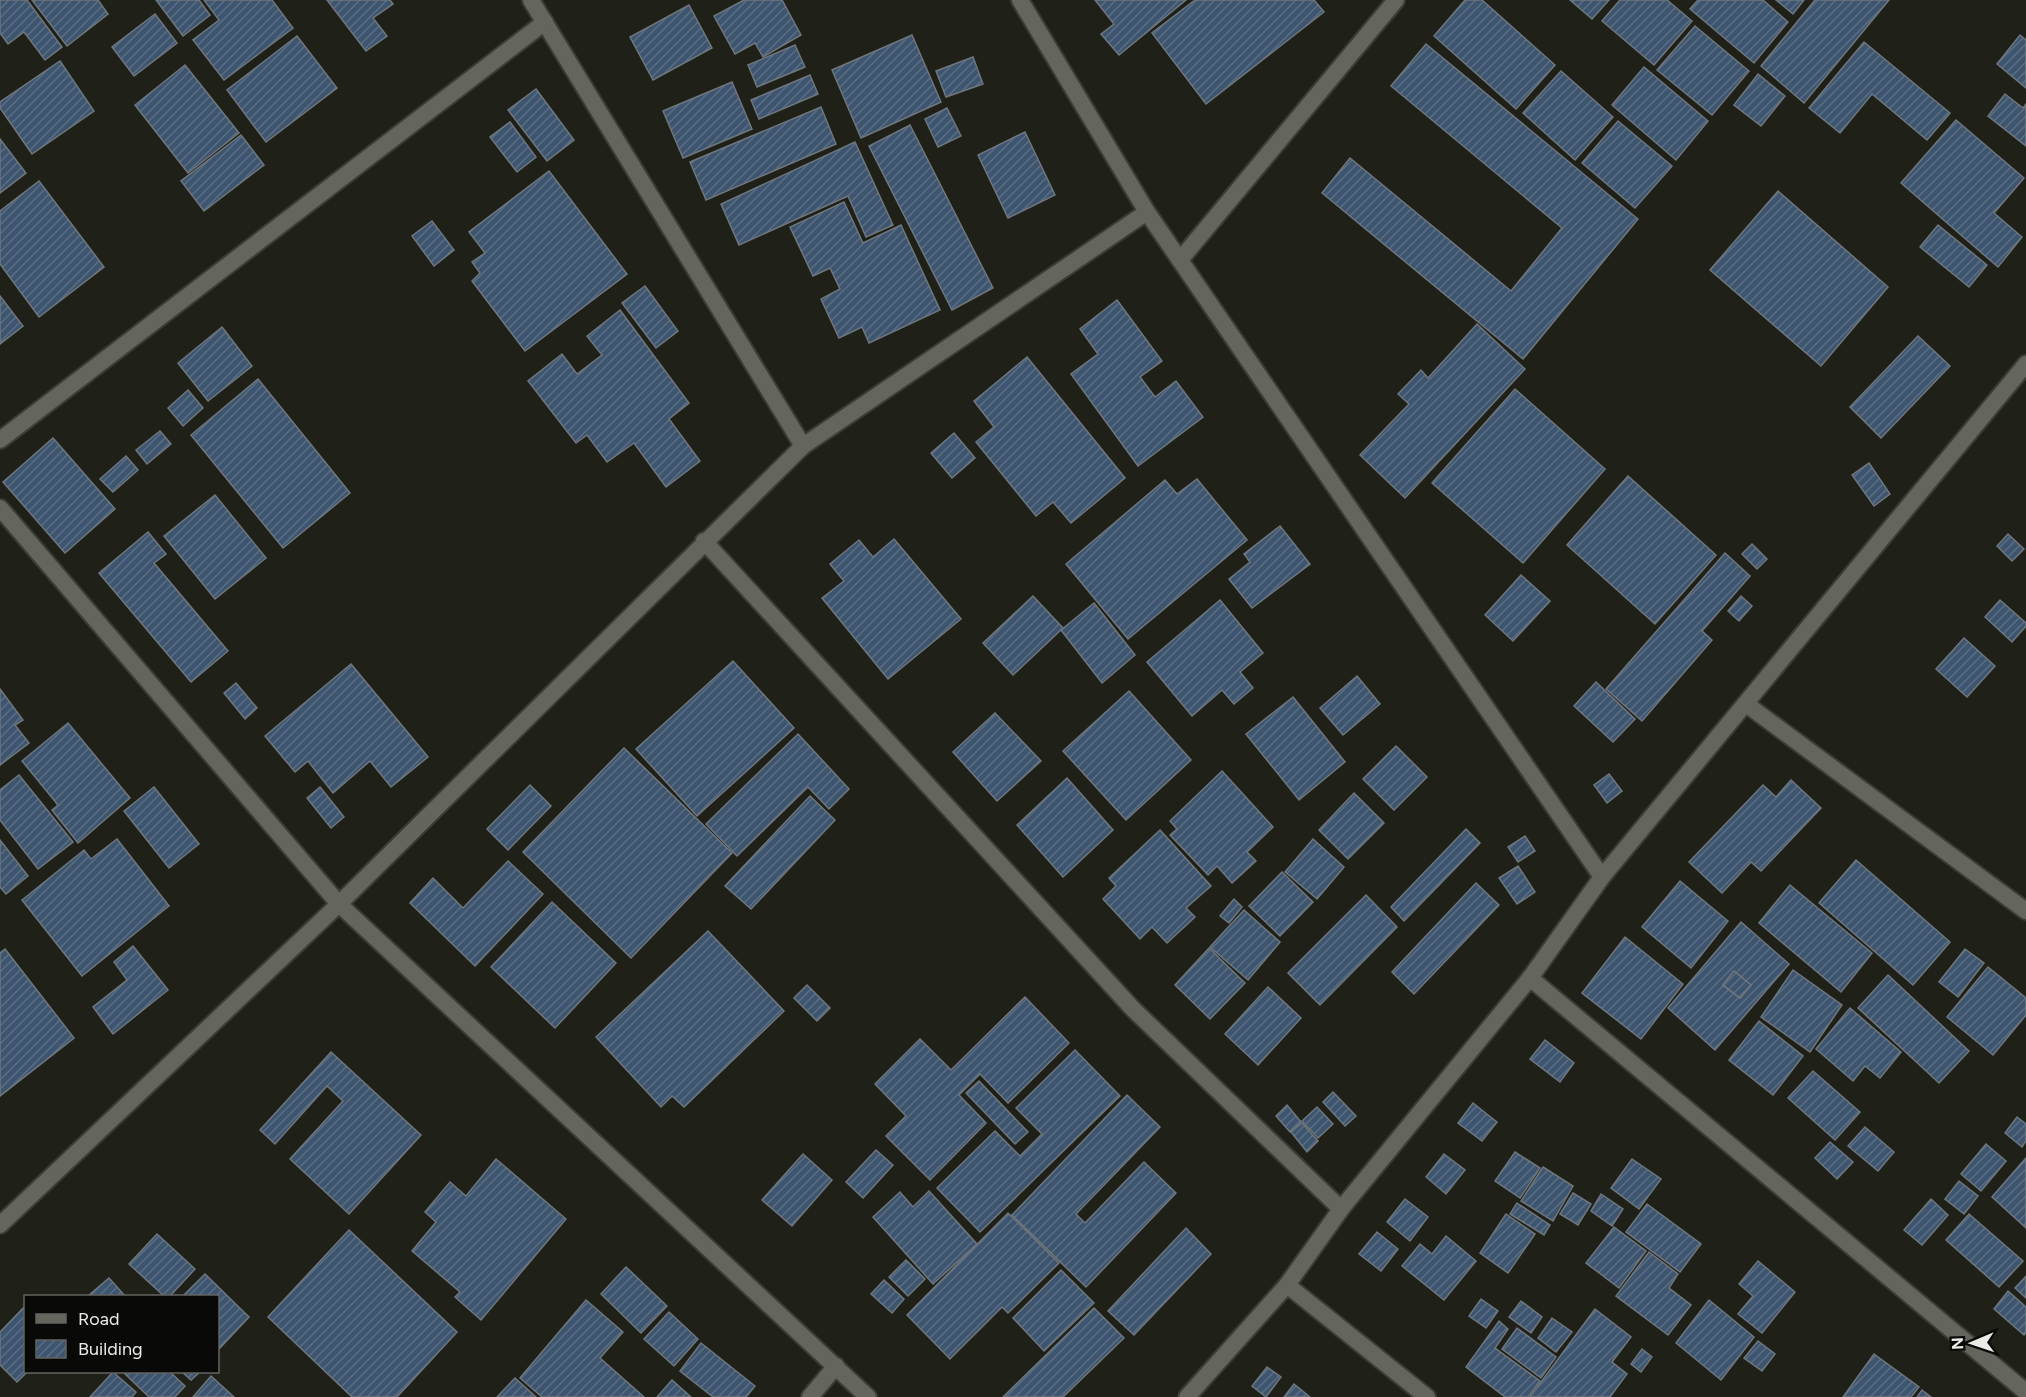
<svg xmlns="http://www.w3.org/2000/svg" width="2026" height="1397" font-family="Figtree,sans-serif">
  <defs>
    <pattern id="building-hatch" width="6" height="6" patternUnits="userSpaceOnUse" patternTransform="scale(1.5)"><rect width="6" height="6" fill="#3e556f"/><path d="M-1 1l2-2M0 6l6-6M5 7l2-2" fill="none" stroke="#5a6e84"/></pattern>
  </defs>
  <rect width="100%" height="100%" fill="#1f2119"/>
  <g fill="url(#building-hatch)" stroke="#6f767d" stroke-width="1.5" fill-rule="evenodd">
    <polygon points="0,0 27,0 62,47 45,60 24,32 8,44 0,33"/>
    <polygon points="32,0 98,0 108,14 67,46"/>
    <polygon points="156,0 199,0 210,15 183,36"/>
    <polygon points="204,0 272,0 293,28 224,80 193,40 219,20"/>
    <polygon points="327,0 390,0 393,4 373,18 387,36 366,51"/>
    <polygon points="744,0 782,0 801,35 763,57 755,43 735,54 714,16"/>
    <polygon points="1095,0 1186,0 1119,55 1101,34 1114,24"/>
    <polygon points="1195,0 1314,0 1324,12 1206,104 1152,33"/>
    <polygon points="1465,0 1482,0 1555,65 1516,109 1434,36"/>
    <polygon points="1570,0 1609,0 1592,19"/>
    <polygon points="1620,0 1667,0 1692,21 1654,65 1602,21"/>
    <polygon points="1698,0 1763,0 1788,22 1754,63 1690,9"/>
    <polygon points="1776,0 1804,0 1793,14"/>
    <polygon points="1815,0 1889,0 1804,103 1761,66"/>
    <polygon points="689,5 712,48 653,80 630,37"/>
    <polygon points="155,14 177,43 134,76 112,47"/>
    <polygon points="1695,26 1749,71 1712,115 1657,70"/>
    <polygon points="912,35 941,102 861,138 832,70"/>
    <polygon points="2020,35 2026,40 2026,88 1997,64"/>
    <polygon points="297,36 337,88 266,142 227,90"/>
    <polygon points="1864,42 1950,113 1927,140 1872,94 1840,133 1809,108"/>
    <polygon points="1426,44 1638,219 1523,359 1322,193 1350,158 1511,291 1562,228 1391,86"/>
    <polygon points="795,45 805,67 757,87 748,65"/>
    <polygon points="973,57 983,84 946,97 936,71"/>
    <polygon points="60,61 94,111 32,154 0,108 0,102"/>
    <polygon points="185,65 239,133 188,173 135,105"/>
    <polygon points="1644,67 1708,121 1676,160 1612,105"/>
    <polygon points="1561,71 1613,117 1575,160 1523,113"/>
    <polygon points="1758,74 1785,96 1761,126 1734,105"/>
    <polygon points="810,75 818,94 759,119 751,100"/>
    <polygon points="732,82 752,129 683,158 663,111"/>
    <polygon points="536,89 574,140 547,161 508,110"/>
    <polygon points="2005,94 2023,108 2026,104 2026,146 1988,116"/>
    <polygon points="821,107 836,144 706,200 690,162"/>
    <polygon points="947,108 961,136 938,147 925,119"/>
    <polygon points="1956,120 2024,178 1994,213 2022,237 1998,267 1901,183"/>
    <polygon points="1618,121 1672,166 1635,208 1582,163"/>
    <polygon points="510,122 536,157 517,172 490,137"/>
    <polygon points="910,125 993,288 952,310 869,146"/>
    <polygon points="1025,132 1055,195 1008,218 978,155"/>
    <polygon points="241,135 264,165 204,211 181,181"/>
    <polygon points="0,139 26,173 0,193"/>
    <polygon points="855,142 893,225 866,237 848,196 739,245 721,204"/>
    <polygon points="549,171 627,274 525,351 472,281 480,273 472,262 485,253 469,232"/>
    <polygon points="39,181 104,267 39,317 0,264 0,211"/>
    <polygon points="1778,191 1888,287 1821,366 1710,270"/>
    <polygon points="844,202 863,243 901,225 940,310 869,343 862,327 839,338 821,299 840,289 830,268 813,276 790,227"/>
    <polygon points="432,221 454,250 434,266 412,236"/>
    <polygon points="1938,225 1987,265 1969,287 1920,247"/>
    <polygon points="645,286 678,331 656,348 622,303"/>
    <polygon points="0,296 23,326 0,344"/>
    <polygon points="1117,300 1162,361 1140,377 1155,397 1176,381 1203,417 1138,466 1071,374 1098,354 1080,329"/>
    <polygon points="620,310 689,403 669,419 700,461 666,487 634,443 607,462 587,435 576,443 528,381 562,354 577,374 602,355 587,336"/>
    <polygon points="1477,324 1525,369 1405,498 1360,455 1409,404 1398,394 1421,370 1428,378"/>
    <polygon points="222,327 252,366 208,401 178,363"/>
    <polygon points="1918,336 1950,366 1881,438 1850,407"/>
    <polygon points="1027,357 1125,478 1071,523 1053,502 1036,516 976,442 994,427 974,401"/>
    <polygon points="258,379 350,493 283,548 191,435"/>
    <polygon points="1515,389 1605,469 1523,563 1432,483"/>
    <polygon points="188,390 203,408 183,426 168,408"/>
    <polygon points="160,431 171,444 147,464 136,450"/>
    <polygon points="954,433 975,458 952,478 931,453"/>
    <polygon points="53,438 115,509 65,553 3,482"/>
    <polygon points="126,456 138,470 113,492 100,479"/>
    <polygon points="1869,463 1890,494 1874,506 1852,475"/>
    <polygon points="1628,476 1716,555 1655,624 1567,545"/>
    <polygon points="1197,479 1247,540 1128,639 1066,564 1165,480 1177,494"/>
    <polygon points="215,495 266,558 215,599 164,536"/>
    <polygon points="1280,526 1310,564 1252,608 1229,579 1250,562 1244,554"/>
    <polygon points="148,532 166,554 154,563 228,651 191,682 99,573"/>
    <polygon points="2008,534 2024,549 2012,561 1997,546"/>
    <polygon points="894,539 961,619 888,679 822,598 844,581 830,564 859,540 873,557"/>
    <polygon points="1752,544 1767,559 1757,569 1742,554"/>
    <polygon points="1725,553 1750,576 1702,631 1712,640 1642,721 1606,689"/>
    <polygon points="1521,575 1550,601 1513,641 1485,615"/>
    <polygon points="1033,596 1063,628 1013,675 983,643"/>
    <polygon points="1741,596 1752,606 1739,621 1728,611"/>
    <polygon points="1220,600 1263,653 1240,672 1253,688 1234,704 1222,690 1192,716 1147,662"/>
    <polygon points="2000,600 2026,623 2026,626 2012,642 1985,617"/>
    <polygon points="1094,603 1135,655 1102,683 1061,630"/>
    <polygon points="1964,638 1995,666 1967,697 1936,669"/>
    <polygon points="733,661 794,728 697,816 636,749"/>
    <polygon points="351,664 428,757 391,787 370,761 333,793 308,761 295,772 265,736"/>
    <polygon points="1357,676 1380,704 1343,735 1320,708"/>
    <polygon points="1596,682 1635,719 1613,742 1574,706"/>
    <polygon points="236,683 257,708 245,719 224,693"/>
    <polygon points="0,689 23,720 15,725 29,743 0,765"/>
    <polygon points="1129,691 1191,760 1126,820 1063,751"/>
    <polygon points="1293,697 1345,762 1299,800 1246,734"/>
    <polygon points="995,713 1041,761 997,801 953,752"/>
    <polygon points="68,723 130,798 78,843 52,810 58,805 22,761"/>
    <polygon points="798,734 849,789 829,809 808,787 737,856 706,824"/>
    <polygon points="1396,746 1427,777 1394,810 1363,779"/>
    <polygon points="624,748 732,853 631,958 523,852"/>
    <polygon points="1222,771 1273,827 1247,852 1256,861 1232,883 1217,866 1208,875 1170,835 1177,829 1170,821"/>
    <polygon points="1609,774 1622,791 1607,803 1594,785"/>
    <polygon points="19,775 73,842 38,869 0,820 0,790"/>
    <polygon points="1067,778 1113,830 1063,877 1017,825"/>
    <polygon points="1791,780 1821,808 1761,871 1751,862 1722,893 1689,862 1763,785 1776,797"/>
    <polygon points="530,785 551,806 508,850 487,829"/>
    <polygon points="154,787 199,844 169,868 124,811"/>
    <polygon points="320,787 344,817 331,828 307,798"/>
    <polygon points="1354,793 1384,823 1348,859 1319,830"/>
    <polygon points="810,796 835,820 751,909 725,886"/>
    <polygon points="1466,829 1480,843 1404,921 1391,907"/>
    <polygon points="1160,830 1211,886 1186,908 1195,917 1167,943 1152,927 1140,939 1103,899 1116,886 1109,878"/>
    <polygon points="1525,836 1535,851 1518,862 1508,847"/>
    <polygon points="117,839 169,906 82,976 22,900 84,850 91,859"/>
    <polygon points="1313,839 1344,867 1317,899 1285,872"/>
    <polygon points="0,840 28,876 6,894 0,887"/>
    <polygon points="1856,860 1950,942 1913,985 1819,903"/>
    <polygon points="508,861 543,894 475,966 410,903 433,878 463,908"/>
    <polygon points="1518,866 1535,892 1517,904 1499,878"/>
    <polygon points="1282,872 1313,902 1280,936 1249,906"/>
    <polygon points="1680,881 1728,921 1691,968 1642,927"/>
    <polygon points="1476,883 1499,905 1414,994 1392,972"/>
    <polygon points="1790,885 1872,953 1841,992 1759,923"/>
    <polygon points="1366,895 1397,927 1320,1005 1288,973"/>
    <polygon points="1234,899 1242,907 1229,923 1220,916"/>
    <polygon points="552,902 616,963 555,1028 491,967"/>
    <polygon points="1244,910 1280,942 1248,980 1210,947"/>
    <path d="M 1741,922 L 1789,964 L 1715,1050 L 1668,1008 ZM 1734,971 L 1751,985 L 1740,998 L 1723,985 Z"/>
    <polygon points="708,931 784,1011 684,1107 672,1096 661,1107 596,1037"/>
    <polygon points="1625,937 1683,984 1641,1039 1582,993"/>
    <polygon points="133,946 168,990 113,1034 93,1007 127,980 114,962"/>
    <polygon points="1209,948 1245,983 1210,1019 1175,985"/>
    <polygon points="5,949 74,1038 0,1096 0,953"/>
    <polygon points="1965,949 1984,963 1958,997 1939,982"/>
    <polygon points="1988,967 2026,998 2026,1015 1993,1055 1947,1017"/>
    <polygon points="1793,970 1842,1005 1810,1052 1761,1017"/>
    <polygon points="1734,971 1751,985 1740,998 1723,985"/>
    <polygon points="1888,975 1969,1051 1939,1083 1858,1008"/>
    <polygon points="807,985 830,1008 817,1021 794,998"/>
    <polygon points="1268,987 1301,1018 1258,1065 1225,1034"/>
    <polygon points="1025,997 1069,1043 1008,1103 980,1074 959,1095 986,1123 930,1180 886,1136 906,1116 875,1084 920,1039 951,1070"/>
    <polygon points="1850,1008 1901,1052 1880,1078 1865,1066 1853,1081 1816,1049"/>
    <polygon points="1759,1021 1803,1056 1773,1095 1729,1060"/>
    <polygon points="1545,1040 1574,1063 1560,1082 1530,1059"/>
    <polygon points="1075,1050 1120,1096 980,1232 937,1188 995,1131 1020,1156 1042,1134 1016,1108"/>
    <polygon points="331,1052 421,1135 349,1214 290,1159 343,1101 327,1086 275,1144 260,1130"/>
    <polygon points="1813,1071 1860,1112 1835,1140 1788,1098"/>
    <polygon points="979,1081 1028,1132 1015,1144 966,1093"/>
    <polygon points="1333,1092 1356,1116 1345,1126 1323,1102"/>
    <polygon points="1127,1095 1160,1127 1076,1214 1085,1223 1144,1162 1176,1193 1086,1287 1012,1215"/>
    <polygon points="1473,1103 1497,1122 1482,1141 1458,1123"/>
    <polygon points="1287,1105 1301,1122 1290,1132 1276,1116"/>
    <polygon points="1317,1107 1333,1124 1318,1138 1302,1121"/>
    <polygon points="2017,1117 2026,1124 2026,1141 2022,1147 2005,1133"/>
    <polygon points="1302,1123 1318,1141 1307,1152 1291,1132"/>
    <polygon points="1865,1127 1894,1152 1878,1171 1848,1146"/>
    <polygon points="1830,1142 1853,1162 1837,1179 1815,1158"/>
    <polygon points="1986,1144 2006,1161 1981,1191 1961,1174"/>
    <polygon points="876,1150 893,1165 863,1198 846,1182"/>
    <polygon points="1515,1152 1540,1168 1520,1198 1495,1181"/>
    <polygon points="803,1154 832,1180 792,1226 762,1200"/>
    <polygon points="1444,1154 1465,1170 1446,1194 1426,1177"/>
    <polygon points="2026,1158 2026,1228 1992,1197"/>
    <polygon points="496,1159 566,1219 481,1320 455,1297 460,1292 412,1251 436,1222 425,1212 450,1182 466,1196"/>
    <polygon points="1632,1159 1661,1179 1639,1209 1611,1188"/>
    <polygon points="1543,1167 1573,1186 1553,1221 1521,1201"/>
    <polygon points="1959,1181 1978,1196 1964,1214 1945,1199"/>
    <polygon points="929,1191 977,1244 933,1284 873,1217 900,1192 913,1207"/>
    <polygon points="1573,1193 1591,1204 1578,1225 1560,1214"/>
    <polygon points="1601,1194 1623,1209 1612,1226 1591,1211"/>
    <polygon points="1405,1199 1428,1217 1410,1241 1387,1222"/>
    <polygon points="1931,1199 1948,1215 1922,1245 1904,1230"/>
    <polygon points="1517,1203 1550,1225 1544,1235 1510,1214"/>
    <polygon points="1647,1204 1701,1244 1680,1272 1626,1232"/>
    <polygon points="1008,1213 1059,1263 1008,1313 1002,1307 950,1359 907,1315"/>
    <polygon points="1506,1214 1535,1234 1508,1273 1480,1253"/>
    <polygon points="1969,1214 2023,1261 1999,1287 1946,1240"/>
    <polygon points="1614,1227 1646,1251 1619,1288 1586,1263"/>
    <polygon points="1186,1228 1211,1254 1134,1335 1108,1311"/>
    <polygon points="349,1230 457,1332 397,1397 352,1397 268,1317"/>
    <polygon points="1377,1232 1398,1249 1381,1271 1359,1254"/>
    <polygon points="157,1234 195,1269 170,1296 164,1296 129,1264"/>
    <polygon points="1446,1236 1476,1261 1444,1300 1402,1266 1420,1244 1432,1254"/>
    <polygon points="1649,1252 1678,1274 1669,1288 1691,1305 1668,1335 1616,1296"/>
    <polygon points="906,1260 925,1279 908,1296 889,1277"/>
    <polygon points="1758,1261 1795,1292 1762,1333 1738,1314 1753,1296 1739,1284"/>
    <polygon points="626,1267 667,1306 641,1333 601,1294"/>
    <polygon points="1061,1270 1094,1303 1044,1351 1013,1318"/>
    <polygon points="205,1274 249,1317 218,1350 218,1296 183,1296"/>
    <polygon points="2026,1276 2026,1298 2015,1288"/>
    <polygon points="109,1278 125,1296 88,1296"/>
    <polygon points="884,1280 904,1299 892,1313 871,1294"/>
    <polygon points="2008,1291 2026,1307 2026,1333 2024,1335 1994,1309"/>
    <polygon points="1481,1299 1498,1311 1486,1328 1469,1316"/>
    <polygon points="586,1300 623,1332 600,1358 644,1397 542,1397 520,1378"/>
    <polygon points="1709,1300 1754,1337 1721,1380 1676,1343"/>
    <polygon points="1521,1301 1542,1317 1531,1333 1509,1317"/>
    <polygon points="26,1305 26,1372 27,1372 17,1382 0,1365 0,1332"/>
    <polygon points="1094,1308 1124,1338 1063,1397 1003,1397"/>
    <polygon points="1595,1309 1631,1337 1612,1362 1627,1374 1610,1397 1530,1397"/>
    <polygon points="669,1312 698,1339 674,1366 644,1339"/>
    <polygon points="1552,1318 1572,1332 1556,1352 1538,1338"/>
    <polygon points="1499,1321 1508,1329 1495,1348 1540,1381 1528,1397 1505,1397 1466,1367"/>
    <polygon points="1517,1328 1556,1357 1541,1378 1502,1349"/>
    <polygon points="1758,1341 1775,1354 1762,1371 1744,1358"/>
    <polygon points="701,1343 755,1386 746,1397 713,1397 680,1371"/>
    <polygon points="1642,1349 1652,1357 1641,1372 1631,1364"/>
    <polygon points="1874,1354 1919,1387 1911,1397 1843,1397"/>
    <polygon points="1267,1367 1281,1377 1266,1397 1252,1386"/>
    <polygon points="113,1372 136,1392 132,1397 90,1397"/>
    <polygon points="123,1372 170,1372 185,1386 175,1397 149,1397"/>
    <polygon points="182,1372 200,1372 191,1380"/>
    <polygon points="211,1376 234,1397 193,1397"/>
    <polygon points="515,1378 536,1397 497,1397"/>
    <polygon points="672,1380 691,1397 657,1397"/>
    <polygon points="1294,1384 1310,1397 1284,1397"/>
    <polygon points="1922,1390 1931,1397 1917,1397"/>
  </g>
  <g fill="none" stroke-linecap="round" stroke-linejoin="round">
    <g stroke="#3a3c36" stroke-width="20">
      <g id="minor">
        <polyline points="531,0 803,446"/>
        <polyline points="1020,0 1147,212 1602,877"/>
        <polyline points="1180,260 1396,0"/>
        <polyline points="0,440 545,22"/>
        <polyline points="0,508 339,904 868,1397"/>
        <polyline points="704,541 1133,1009 1341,1209"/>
        <polyline points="1746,704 2026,911"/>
        <polyline points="1530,978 2026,1392"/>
        <polyline points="0,1225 339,904 803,446 1147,212"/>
        <polyline points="1287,1285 1427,1397"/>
        <polyline points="810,1397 836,1366"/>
        <polyline points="1187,1397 1287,1285 1341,1209 1530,978 1602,877 2026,364"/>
      </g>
    </g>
    <use href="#minor" stroke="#64665d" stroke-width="16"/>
  </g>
  <rect x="24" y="1295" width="195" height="78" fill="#090a07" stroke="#636460" stroke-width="1.5"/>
  <rect x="36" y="1314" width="30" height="9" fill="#64665d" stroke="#636460" stroke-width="1.5"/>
  <text x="78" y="1325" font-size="18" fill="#eaebe6">Road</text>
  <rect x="36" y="1340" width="30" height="18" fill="url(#building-hatch)" stroke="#636460" stroke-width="1.5"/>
  <text x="78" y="1355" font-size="18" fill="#eaebe6">Building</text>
  <g transform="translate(1972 1343) rotate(268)" stroke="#090a07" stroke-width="4.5" paint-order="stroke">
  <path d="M0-4.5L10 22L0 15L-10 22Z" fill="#eaebe6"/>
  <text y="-9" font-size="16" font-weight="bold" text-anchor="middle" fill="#eaebe6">N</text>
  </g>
</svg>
